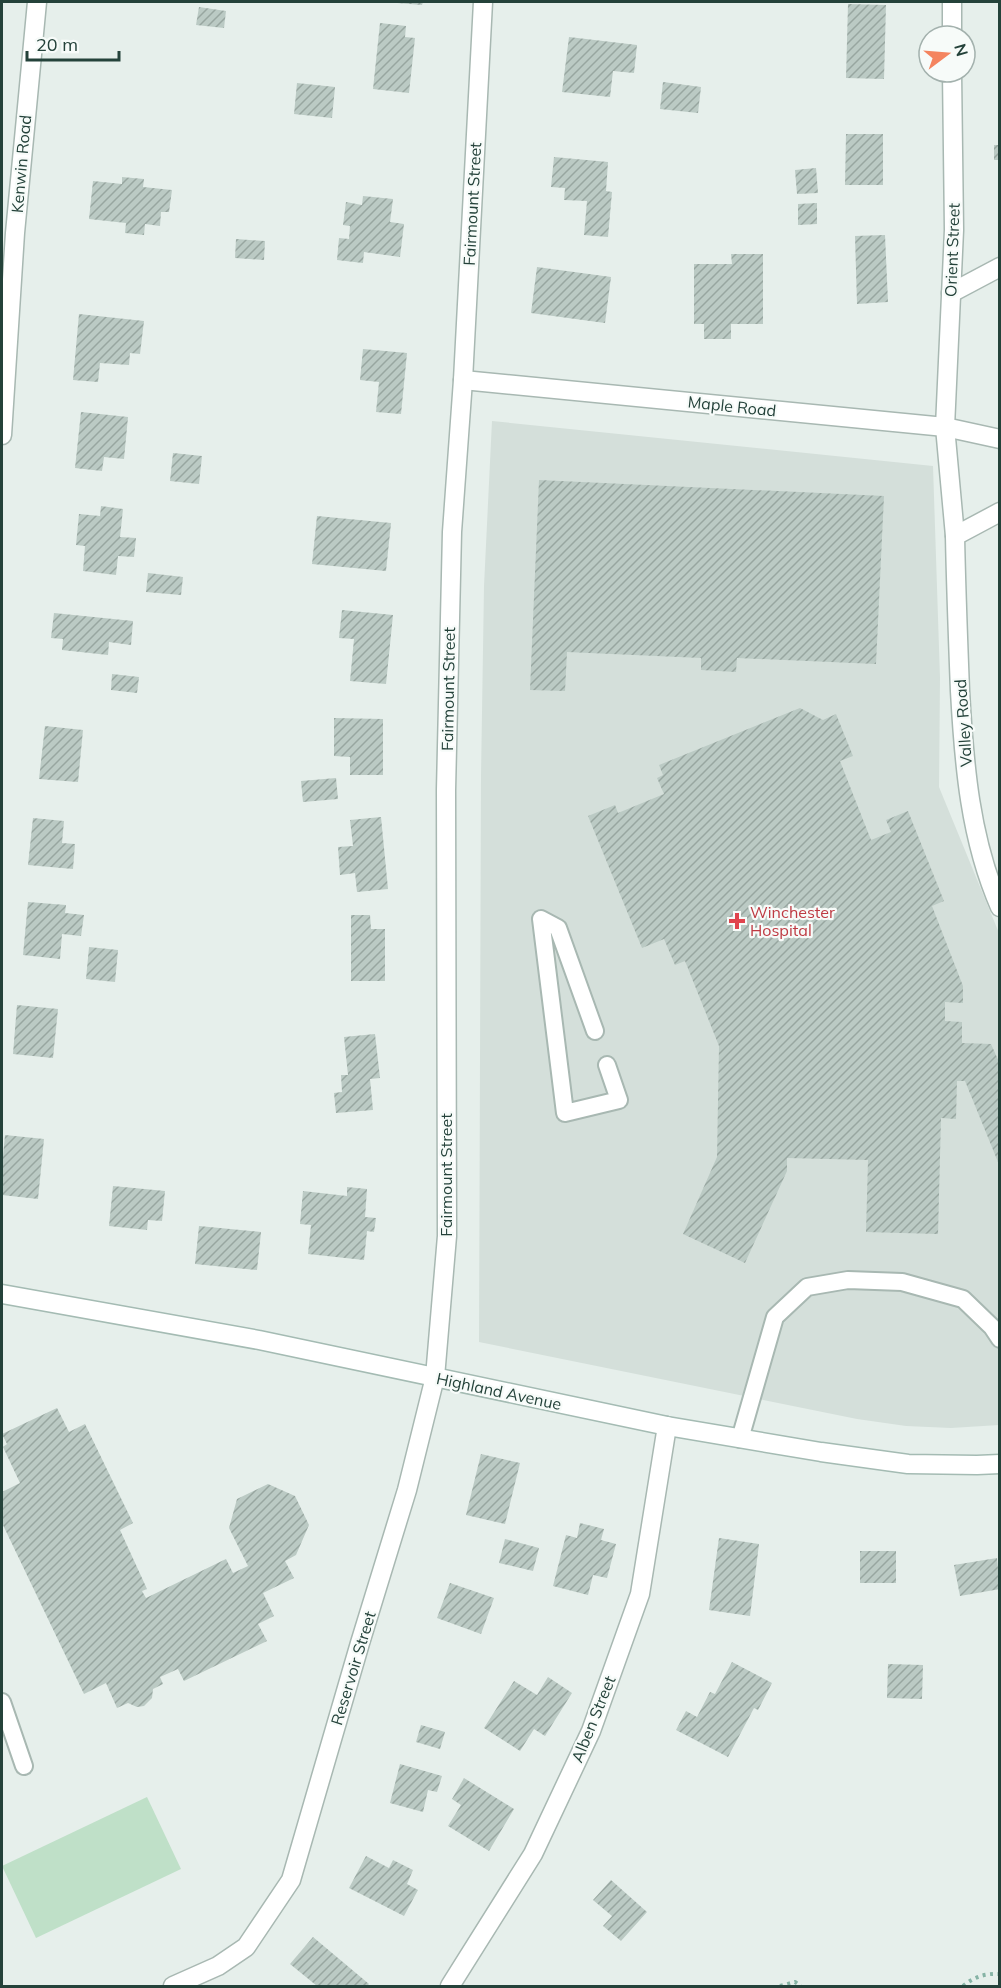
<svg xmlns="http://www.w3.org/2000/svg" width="1001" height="1988" font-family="Mulish,sans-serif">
  <defs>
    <pattern id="building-hatch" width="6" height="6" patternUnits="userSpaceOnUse" patternTransform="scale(1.5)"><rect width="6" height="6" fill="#bbcac4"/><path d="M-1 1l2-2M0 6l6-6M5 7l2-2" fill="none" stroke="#98a6a0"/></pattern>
  </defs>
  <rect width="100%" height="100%" fill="#e6efeb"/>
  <polygon fill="#d4dfda" points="492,421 933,466 940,678 939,787 999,933 999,1425 951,1428 906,1426 857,1419 479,1342 481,776 484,586"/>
  <polygon fill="#bfe0c8" points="147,1797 181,1869 36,1938 2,1866"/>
  <g fill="url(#building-hatch)">
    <polygon points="397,2 423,2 422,5 397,3"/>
    <polygon points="848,4 886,5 884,79 846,78"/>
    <polygon points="199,7 226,11 224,28 196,25"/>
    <polygon points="380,23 406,26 405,37 415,38 409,93 373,89"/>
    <polygon points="569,37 637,45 634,73 613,71 610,97 562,92"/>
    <polygon points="663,82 701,87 698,113 660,109"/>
    <polygon points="297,83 335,87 332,118 294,114"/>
    <polygon points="846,134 883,134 883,185 845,185"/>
    <rect x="994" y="145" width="6" height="15"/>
    <polygon points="554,157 608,162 606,191 612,192 608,237 584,235 587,201 564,200 565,188 551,187"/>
    <polygon points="816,168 818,193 797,194 795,170"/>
    <polygon points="122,177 144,179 143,187 172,190 169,212 161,212 160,226 145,224 144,235 125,233 126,223 89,219 93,181 122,184"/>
    <polygon points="363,196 393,199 390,222 404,224 400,257 364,252 363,263 337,260 339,238 349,239 350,226 343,225 346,202 362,205"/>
    <polygon points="817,203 817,224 798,225 798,204"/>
    <polygon points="885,235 888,302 857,304 855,236"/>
    <polygon points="236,239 265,241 264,260 235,258"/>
    <polygon points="731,254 763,254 763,324 731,324 731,339 704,339 704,324 694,324 694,264 732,264"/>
    <polygon points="537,267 611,277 605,323 531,313"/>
    <polygon points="79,314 144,321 140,354 130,353 129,365 100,363 98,382 73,380"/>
    <polygon points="363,349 407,353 401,414 376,412 379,382 360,380"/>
    <polygon points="81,412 128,417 124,459 104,457 102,471 75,468"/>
    <polygon points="173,453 202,456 199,484 170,481"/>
    <polygon points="539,480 884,496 876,664 737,658 736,672 701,670 701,658 567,652 565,691 530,690"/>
    <polygon points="101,506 123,509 120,537 136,538 134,557 118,556 116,575 83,571 85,546 76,545 79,514 100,516"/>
    <polygon points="317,516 391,523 386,571 312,564"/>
    <polygon points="148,573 183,577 181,595 146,592"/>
    <polygon points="342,610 393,615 386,684 350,681 354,639 339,638"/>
    <polygon points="54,613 133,621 131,645 109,642 108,655 62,650 63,639 51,638"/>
    <polygon points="112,674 139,677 137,693 111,690"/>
    <polygon points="800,708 823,720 836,714 853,756 840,761 871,840 891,832 886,820 908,811 944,901 932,906 963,986 963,1003 945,1002 945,1021 962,1022 962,1043 991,1044 1000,1064 1000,1167 965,1081 957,1081 956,1119 941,1118 938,1234 866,1232 868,1160 787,1158 787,1171 745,1263 683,1234 717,1157 719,1046 685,961 675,965 664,939 642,948 588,816 615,805 618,813 664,794 657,778 663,775 659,765"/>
    <polygon points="334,718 383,719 383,775 350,775 350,757 334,756"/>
    <polygon points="45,726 83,730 78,782 39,779"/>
    <polygon points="336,778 338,799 303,802 301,781"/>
    <polygon points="381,817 388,889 357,892 355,873 340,875 338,847 353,846 350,820"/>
    <polygon points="33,818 64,821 62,843 75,844 73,869 28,865"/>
    <polygon points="28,902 66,905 65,913 84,915 81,936 62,934 60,959 23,955"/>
    <polygon points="351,915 370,915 371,929 385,929 385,981 351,981"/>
    <polygon points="89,947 118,950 115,982 86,979"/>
    <polygon points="17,1005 58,1009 53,1058 13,1054"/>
    <polygon points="375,1034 380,1078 370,1079 373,1110 336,1113 334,1093 342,1092 341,1075 348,1075 344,1037"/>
    <polygon points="5,1135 44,1139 38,1199 2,1195 2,1166"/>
    <polygon points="113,1186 165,1191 162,1221 148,1220 147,1230 109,1226"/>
    <polygon points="347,1187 367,1189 365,1217 376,1218 374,1232 367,1231 364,1260 308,1254 311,1225 300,1224 303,1191 347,1196"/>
    <polygon points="199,1226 261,1232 257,1270 195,1264"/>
    <polygon points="57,1408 69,1432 85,1424 133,1523 120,1530 147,1589 142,1591 146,1598 226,1559 233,1573 248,1566 229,1528 237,1499 268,1484 295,1496 309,1525 296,1555 285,1561 294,1578 263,1593 274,1616 258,1624 267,1641 184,1681 178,1669 160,1677 163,1684 153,1689 152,1698 144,1706 137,1707 128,1703 117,1708 106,1683 84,1694 2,1523 2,1492 20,1483 3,1447 7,1444 2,1434"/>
    <polygon points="481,1454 520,1463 505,1524 466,1515"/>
    <polygon points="580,1523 604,1529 601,1540 616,1544 607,1578 593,1575 588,1595 553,1586 566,1535 577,1538"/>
    <polygon points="719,1538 759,1544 750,1616 709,1610"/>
    <polygon points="505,1539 539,1548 533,1571 499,1563"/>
    <rect x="860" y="1551" width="36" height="32"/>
    <polygon points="997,1558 1000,1589 960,1596 954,1565"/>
    <polygon points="450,1583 494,1598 481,1634 437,1618"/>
    <polygon points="732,1662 772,1683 758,1710 754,1708 728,1757 676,1730 686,1711 697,1717 710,1692 715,1694"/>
    <polygon points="888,1664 923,1665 922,1699 887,1698"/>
    <polygon points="548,1677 572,1693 545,1736 534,1729 520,1751 484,1728 514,1681 537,1695"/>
    <polygon points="421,1725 445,1732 440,1749 416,1742"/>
    <polygon points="400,1764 442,1776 437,1792 428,1790 423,1812 390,1803"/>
    <polygon points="464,1778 514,1809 489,1851 448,1826 461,1805 452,1799"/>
    <polygon points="366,1856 389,1868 393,1860 413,1870 407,1884 418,1890 404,1916 349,1888"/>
    <polygon points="611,1880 647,1912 621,1941 603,1926 612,1916 593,1900"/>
    <polygon points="313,1937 369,1984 367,1986 317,1986 290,1964"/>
  </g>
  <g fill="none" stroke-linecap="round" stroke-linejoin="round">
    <g stroke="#a8b8b2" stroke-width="20">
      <g id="service">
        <polyline points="595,1031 558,928 541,919 565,1113 619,1100 607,1065"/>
        <polyline points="740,1439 775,1317 807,1287 848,1280 902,1282 963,1299 992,1327 1000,1339"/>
        <polyline points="2,1702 24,1766"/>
      </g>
    </g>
    <g stroke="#a8b8b2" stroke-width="21">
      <g id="minor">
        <polyline points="952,2 952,36"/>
        <polyline points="952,72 954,230 945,427 955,536"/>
        <polyline points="951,293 1000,267"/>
        <polyline points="463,380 945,427 1000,439"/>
        <polyline points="2,435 15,233 37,2"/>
        <path d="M 1000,512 L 955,536 C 956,588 958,639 960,691 C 964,764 970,839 1000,907"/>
        <polyline points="173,1986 218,1966 246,1947 291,1880 360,1643 407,1490 435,1377 447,1236 446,790 452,532 463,380 483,2"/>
        <polyline points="450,1986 533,1854 591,1731 640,1594 667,1426"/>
      </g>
    </g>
    <g stroke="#a4bbb3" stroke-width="21">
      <polyline id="secondary" points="2,1294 259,1340 667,1426 821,1452 908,1464 977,1465 1000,1464"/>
    </g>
    <g stroke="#86b3a5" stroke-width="4" stroke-dasharray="3 4.5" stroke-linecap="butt">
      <polyline points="780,1986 795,1982 801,1986"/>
      <path d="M 963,1986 C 974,1977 985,1973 1000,1974"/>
    </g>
    <use href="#service" stroke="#fff" stroke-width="16"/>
    <use href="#minor" stroke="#fff" stroke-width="18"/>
    <use href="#secondary" stroke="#fff" stroke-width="18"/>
  </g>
  <path fill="#e0444e" stroke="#f7fbf9" stroke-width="2" d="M734 912h6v6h6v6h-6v6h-6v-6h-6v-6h6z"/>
  <g text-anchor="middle" stroke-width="4.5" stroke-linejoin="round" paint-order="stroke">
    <g font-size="16" fill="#24423a" stroke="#f7fbf9">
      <text transform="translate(21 164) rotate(-85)" y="6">Kenwin Road</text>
      <text transform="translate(472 204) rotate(-87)" y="6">Fairmount Street</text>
      <text transform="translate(952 250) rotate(-88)" y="6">Orient Street</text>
      <text transform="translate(732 406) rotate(6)" y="6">Maple Road</text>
      <text transform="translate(448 689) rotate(-89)" y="6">Fairmount Street</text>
      <text transform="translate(963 723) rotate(-94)" y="6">Valley Road</text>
      <text transform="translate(446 1175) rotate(-90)" y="6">Fairmount Street</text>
      <text transform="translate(499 1391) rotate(12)" y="6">Highland Avenue</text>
      <text transform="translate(353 1668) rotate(-73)" y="6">Reservoir Street</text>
      <text transform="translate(593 1719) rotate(-68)" y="6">Alben Street</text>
    </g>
    <g font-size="16" fill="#be3a42" stroke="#f7fbf9" text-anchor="start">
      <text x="750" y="918">Winchester<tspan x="750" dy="18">Hospital</tspan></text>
    </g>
  </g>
  <rect width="1001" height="1988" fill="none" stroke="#24423a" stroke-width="6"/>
  <g transform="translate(947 54) rotate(74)"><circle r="28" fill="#f7fbf9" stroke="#a3b1ad" stroke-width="1.5"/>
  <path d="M0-4.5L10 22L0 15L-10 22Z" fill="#f4845f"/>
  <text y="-9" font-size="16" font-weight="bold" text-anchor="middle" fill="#24423a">N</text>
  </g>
  <path d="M27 51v9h92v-9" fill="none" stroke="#24423a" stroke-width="3"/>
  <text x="36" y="51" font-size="18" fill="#24423a" stroke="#f7fbf9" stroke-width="4.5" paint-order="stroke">20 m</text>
</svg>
